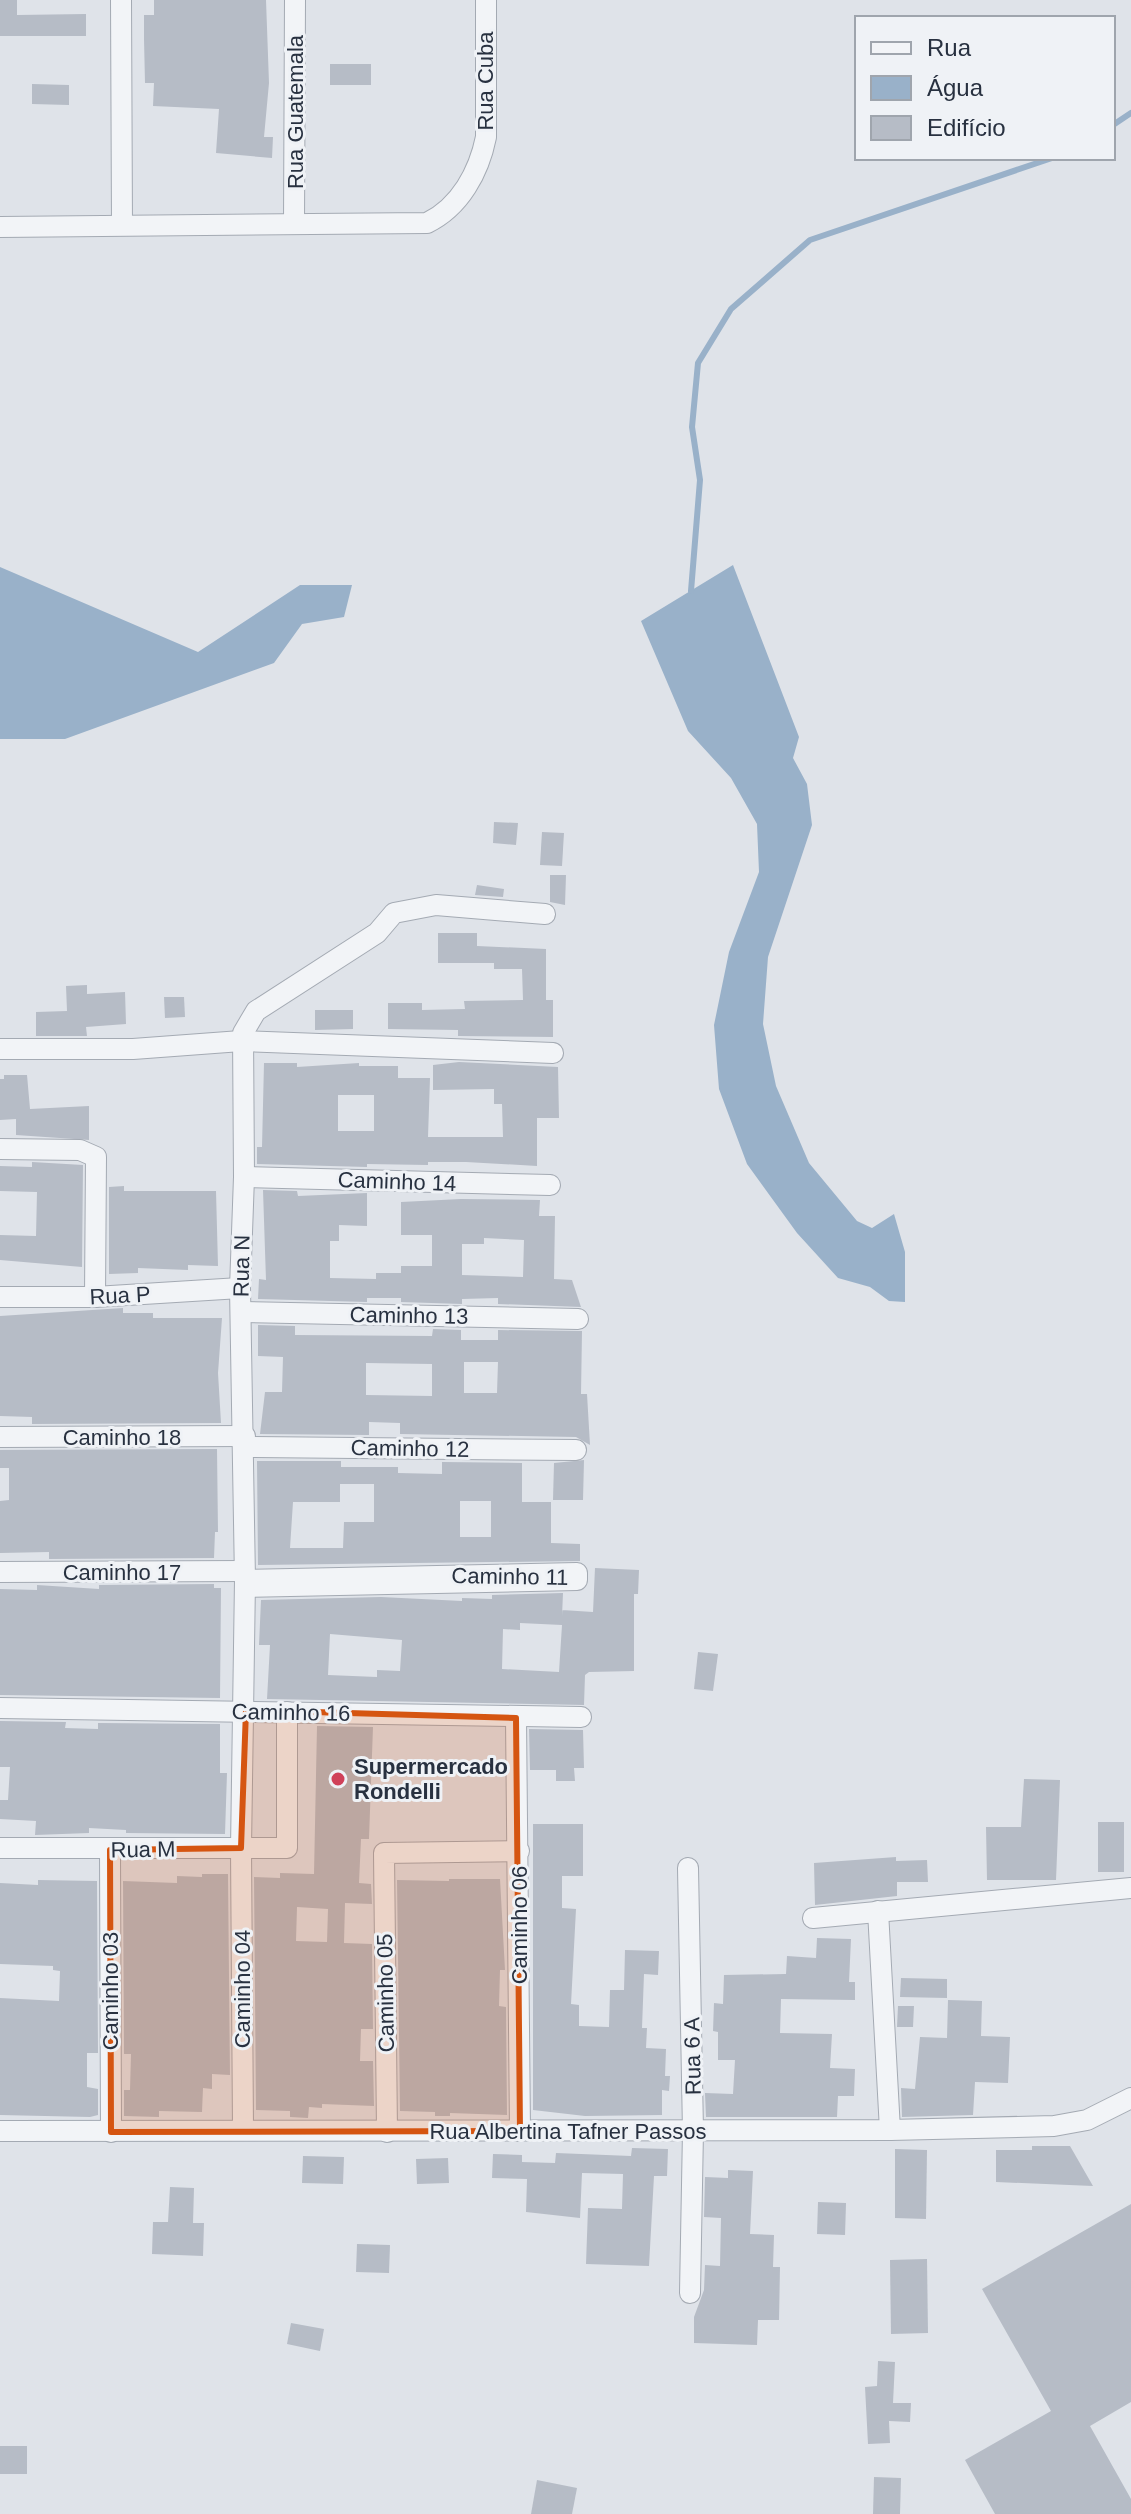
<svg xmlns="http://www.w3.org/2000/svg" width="1131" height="2514" font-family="Arial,sans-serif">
  <rect width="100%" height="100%" fill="#dfe3e9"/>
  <g fill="#99b1c9">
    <polygon points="733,565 799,737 793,758 807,784 812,825 768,957 763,1024 776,1086 809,1163 857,1221 872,1228 894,1214 905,1252 905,1302 889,1301 870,1287 838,1278 797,1233 747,1164 719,1089 714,1025 729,952 759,872 757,824 731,778 688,731 641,621"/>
    <polygon points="0,567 198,652 300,585 352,585 344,617 302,624 274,663 65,739 0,739"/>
  </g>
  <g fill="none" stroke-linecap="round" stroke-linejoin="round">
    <g stroke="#99b1c9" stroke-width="6">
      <polyline points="1113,125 1131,113"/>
      <polyline points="691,591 700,480 692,427 698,363 731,309 810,240 1052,158"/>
    </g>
  </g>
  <g fill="#b6bcc6" fill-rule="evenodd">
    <polygon points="0,0 17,0 17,15 86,14 86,36 0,36"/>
    <polygon points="154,0 266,0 269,83 264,137 273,137 272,158 216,153 219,109 153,106 154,83 145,83 144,39 144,15 154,15"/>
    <rect x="330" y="64" width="41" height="21"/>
    <polygon points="32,84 69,85 69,105 32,104"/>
    <polygon points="494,822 518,823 516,845 493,843"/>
    <polygon points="542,832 564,833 562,866 540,865"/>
    <polygon points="550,875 566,875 565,905 550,902"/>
    <polygon points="477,885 504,889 503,897 475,895"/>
    <polygon points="438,933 477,933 477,946 546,949 546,1000 553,1000 553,1037 458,1036 458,1030 388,1029 388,1003 422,1003 422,1010 465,1009 464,1001 523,1000 522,969 494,969 494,963 438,963"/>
    <polygon points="87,985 87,994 125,992 126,1024 86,1027 87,1036 36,1036 36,1012 67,1011 66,986"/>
    <polygon points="164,997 184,997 185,1017 165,1018"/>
    <polygon points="315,1010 353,1010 353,1029 315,1030"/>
    <path d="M 459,1062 L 558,1067 L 559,1118 L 537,1118 L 537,1166 L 466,1162 L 428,1162 L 428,1165 L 367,1164 L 367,1167 L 257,1164 L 257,1147 L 262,1147 L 264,1063 L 297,1063 L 297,1067 L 359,1063 L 359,1066 L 398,1066 L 398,1078 L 430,1078 L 428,1137 L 503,1137 L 502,1104 L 494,1104 L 494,1089 L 433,1090 L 433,1065 ZM 338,1095 L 374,1095 L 374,1131 L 338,1131 Z"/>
    <polygon points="4,1075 27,1075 30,1109 89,1106 89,1140 16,1135 16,1119 0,1120 0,1079 4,1079"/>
    <polygon points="32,1162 83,1165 82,1267 0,1260 0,1235 36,1236 37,1192 0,1191 0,1166 32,1167"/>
    <polygon points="124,1186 124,1191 216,1191 218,1266 188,1265 188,1270 138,1268 138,1273 109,1274 109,1187"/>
    <path d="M 263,1190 L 297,1191 L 298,1196 L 367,1193 L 367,1226 L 339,1225 L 339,1241 L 330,1241 L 330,1278 L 376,1279 L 376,1273 L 401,1273 L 401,1266 L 432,1266 L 432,1235 L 401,1235 L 401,1202 L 461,1199 L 540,1200 L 539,1216 L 555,1216 L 554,1279 L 572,1280 L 581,1307 L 498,1304 L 498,1298 L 462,1299 L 462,1304 L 401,1302 L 401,1298 L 367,1298 L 367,1302 L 258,1299 L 259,1279 L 266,1280 ZM 484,1238 L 524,1240 L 523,1277 L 462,1275 L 462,1244 L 484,1244 Z"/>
    <polygon points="123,1308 123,1313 153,1313 153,1318 222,1318 218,1373 221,1423 32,1424 32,1417 0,1416 0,1316"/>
    <path d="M 258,1325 L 295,1326 L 295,1335 L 432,1336 L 433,1329 L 461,1330 L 461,1340 L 498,1340 L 498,1330 L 582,1331 L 581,1394 L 587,1394 L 590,1445 L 576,1437 L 400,1434 L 400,1423 L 369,1422 L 369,1435 L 260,1434 L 265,1392 L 282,1392 L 283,1357 L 258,1356 ZM 464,1362 L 498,1362 L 497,1393 L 464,1393 ZM 366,1363 L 432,1364 L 432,1396 L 366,1395 Z"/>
    <polygon points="217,1449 218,1532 215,1532 214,1558 49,1559 49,1552 0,1553 0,1501 9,1500 9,1468 0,1468 0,1450"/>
    <polygon points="584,1460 583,1500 553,1500 554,1463"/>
    <path d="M 257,1461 L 341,1461 L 341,1467 L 398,1467 L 398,1473 L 442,1474 L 442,1462 L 522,1463 L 522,1502 L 551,1502 L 551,1543 L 580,1544 L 580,1561 L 258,1565 ZM 340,1484 L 374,1484 L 374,1522 L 344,1522 L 343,1548 L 290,1548 L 293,1502 L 340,1502 ZM 460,1501 L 491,1501 L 491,1537 L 460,1537 Z"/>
    <path d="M 595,1568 L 639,1570 L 638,1594 L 634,1594 L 634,1671 L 589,1672 L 585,1675 L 584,1705 L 267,1699 L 270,1645 L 259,1645 L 261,1600 L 381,1597 L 462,1601 L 462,1598 L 492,1599 L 492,1595 L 563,1593 L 562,1616 L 562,1610 L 593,1612 ZM 520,1623 L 562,1625 L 559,1672 L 502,1669 L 503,1629 L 520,1630 ZM 330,1634 L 402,1640 L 400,1671 L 377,1670 L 377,1677 L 328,1675 Z"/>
    <polygon points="214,1584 214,1588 221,1588 220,1698 0,1695 0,1589 37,1590 37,1585 99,1589 99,1585"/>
    <polygon points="698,1652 718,1654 713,1691 694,1689"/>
    <polygon points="0,1721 66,1722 65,1728 98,1729 98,1723 220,1724 220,1773 227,1773 225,1834 126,1833 126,1830 89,1828 89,1833 35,1835 36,1821 0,1819 0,1800 8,1800 10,1767 0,1767"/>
    <path d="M 317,1726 L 373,1727 L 369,1839 L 361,1839 L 359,1883 L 371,1884 L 372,1904 L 345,1903 L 344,1943 L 372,1944 L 373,2029 L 361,2029 L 360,2061 L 373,2061 L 374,2106 L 322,2104 L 322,2108 L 309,2107 L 308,2118 L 290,2117 L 290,2111 L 256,2110 L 254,1877 L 280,1878 L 280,1873 L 314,1874 ZM 297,1907 L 328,1909 L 327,1942 L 296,1941 Z"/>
    <polygon points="529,1729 583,1730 584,1768 574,1768 575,1781 556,1781 556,1770 530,1770"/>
    <polygon points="1024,1779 1060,1780 1056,1880 987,1880 986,1827 1021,1827"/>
    <rect x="1098" y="1822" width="26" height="50"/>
    <polygon points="533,1824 583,1824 583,1876 562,1876 562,1908 576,1909 571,2004 579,2005 579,2026 609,2027 610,1990 624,1990 625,1950 659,1951 658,1975 644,1974 642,2028 647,2028 646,2048 666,2049 665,2076 670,2076 669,2091 662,2090 662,2115 585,2116 533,2110"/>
    <polygon points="896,1857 896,1861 927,1860 928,1882 897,1882 897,1896 815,1905 814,1863"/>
    <polygon points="202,1874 228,1874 230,2075 212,2074 212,2089 203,2088 202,2112 159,2111 159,2117 124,2116 124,2090 130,2090 131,2054 124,2054 123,1881 177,1883 177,1876 202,1877"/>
    <polygon points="449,1879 500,1879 505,1970 500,1970 499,2006 506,2007 507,2115 450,2113 450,2116 435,2116 435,2112 400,2111 397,1880 449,1881"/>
    <polygon points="38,1880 97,1881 98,2053 87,2053 87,2087 98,2089 98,2115 90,2117 0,2115 0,1998 59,2001 60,1971 53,1970 53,1966 0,1964 0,1883 38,1885"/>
    <polygon points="817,1938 851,1939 849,1982 855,1982 855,2000 781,1999 780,2033 832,2034 830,2068 855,2069 854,2096 838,2096 837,2117 706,2117 705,2093 733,2094 735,2060 718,2060 718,2032 713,2031 714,2003 723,2004 724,1975 786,1974 787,1956 816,1958"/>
    <polygon points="901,1978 947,1979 947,1998 900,1997"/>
    <polygon points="948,2000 982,2001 981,2036 1010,2037 1008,2083 975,2082 973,2115 902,2117 901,2088 915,2089 920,2037 947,2038"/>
    <polygon points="898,2006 914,2006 913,2027 897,2027"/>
    <polygon points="1032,2146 1070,2146 1093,2186 996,2182 996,2150 1032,2150"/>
    <polygon points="632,2148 668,2149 667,2176 654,2176 649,2266 586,2264 588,2208 622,2209 623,2174 582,2173 580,2218 526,2212 527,2179 492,2178 493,2154 522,2155 522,2162 555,2163 556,2153 631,2156"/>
    <polygon points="895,2149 927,2150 926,2219 895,2218"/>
    <polygon points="303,2156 344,2157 343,2184 302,2183"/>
    <polygon points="448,2158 449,2183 417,2184 416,2159"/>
    <polygon points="728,2170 753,2171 750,2234 774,2235 773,2267 780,2267 779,2320 758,2320 757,2345 694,2343 694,2317 704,2290 705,2265 720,2266 721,2218 704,2217 705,2177 728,2178"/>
    <polygon points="170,2187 194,2188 193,2223 204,2223 203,2256 152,2254 153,2222 168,2222"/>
    <polygon points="818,2202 846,2203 845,2235 817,2234"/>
    <polygon points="1131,2204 1131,2402 1090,2426 1131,2499 1131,2514 995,2514 965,2460 1051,2411 982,2289"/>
    <polygon points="357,2244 390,2245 389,2273 356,2272"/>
    <polygon points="927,2259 928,2333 891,2334 890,2260"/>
    <polygon points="291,2323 324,2329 320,2351 287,2344"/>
    <polygon points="878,2361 895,2362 893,2403 911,2403 910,2422 889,2421 890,2443 868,2444 865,2387 877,2386"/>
    <rect x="0" y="2446" width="27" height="28"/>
    <polygon points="874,2477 901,2478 900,2514 873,2514"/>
    <polygon points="537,2480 577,2488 572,2514 531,2514"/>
  </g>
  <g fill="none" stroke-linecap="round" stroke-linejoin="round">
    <g stroke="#a4aab3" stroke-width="22">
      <g id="street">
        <polyline points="121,0 122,225"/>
        <polyline points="294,223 295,0"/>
        <path d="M 0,227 L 427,223 C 460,207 479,172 486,137 L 486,0"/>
        <polyline points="0,1049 133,1049 241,1041 553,1053"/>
        <polyline points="0,1149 80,1150 96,1157 95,1297"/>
        <polyline points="244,1177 550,1185"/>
        <polyline points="0,1297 95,1297 240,1288"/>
        <polyline points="241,1312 578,1319"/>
        <polyline points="0,1437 245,1436"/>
        <polyline points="245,1447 576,1450"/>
        <polyline points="0,1572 244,1571"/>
        <polygon points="577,1573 577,1580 246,1587 245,1580"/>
        <polyline points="0,1708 581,1717"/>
        <polyline points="516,1718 520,2131"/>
        <polyline points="0,1848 287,1848 287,1712"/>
        <polyline points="110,1850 111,2132"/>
        <polyline points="688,1868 693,2131 690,2293"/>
        <polyline points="878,1911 890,2130"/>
        <polyline points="813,1918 1131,1888"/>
        <polyline points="243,2130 241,1848 245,1580 240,1288 244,1177 243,1033 256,1011 377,933 394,913 436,905 545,914"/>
        <polyline points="0,2131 890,2130 1054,2126 1087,2120 1131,2098"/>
        <polyline points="387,2132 384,1853 519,1851"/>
      </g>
    </g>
    <use href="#street" stroke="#f2f4f7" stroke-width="20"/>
  </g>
  <path fill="#d55511" fill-opacity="0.2" stroke="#d55511" stroke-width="6" stroke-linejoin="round" d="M 246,1710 L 516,1718 L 520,2131 L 111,2132 L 110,1850 L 241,1848 Z"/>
  <circle fill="#d04159" stroke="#eff2f6" stroke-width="3" cx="338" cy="1779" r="8"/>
  <g text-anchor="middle" stroke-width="6" stroke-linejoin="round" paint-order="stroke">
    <g font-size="22" fill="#283140" stroke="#eff2f6">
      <text transform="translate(485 81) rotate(-90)" y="8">Rua Cuba</text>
      <text transform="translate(295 112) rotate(-90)" y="8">Rua Guatemala</text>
      <text transform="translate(397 1181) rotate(2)" y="8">Caminho 14</text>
      <text transform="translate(241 1266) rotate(-89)" y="8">Rua N</text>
      <text transform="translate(120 1295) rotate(-3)" y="8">Rua P</text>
      <text transform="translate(409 1315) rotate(1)" y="8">Caminho 13</text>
      <text x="122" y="1445">Caminho 18</text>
      <text transform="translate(410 1448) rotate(1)" y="8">Caminho 12</text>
      <text x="122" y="1580">Caminho 17</text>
      <text transform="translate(510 1576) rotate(1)" y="8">Caminho 11</text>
      <text transform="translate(291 1712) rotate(1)" y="8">Caminho 16</text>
      <text transform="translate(143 1849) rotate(-1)" y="8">Rua M</text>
      <text transform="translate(519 1925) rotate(-90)" y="8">Caminho 06</text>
      <text transform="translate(242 1989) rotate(-90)" y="8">Caminho 04</text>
      <text transform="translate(110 1991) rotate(-90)" y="8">Caminho 03</text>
      <text transform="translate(385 1993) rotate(-91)" y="8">Caminho 05</text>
      <text transform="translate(692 2056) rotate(-91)" y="8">Rua 6 A</text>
      <text x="568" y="2139">Rua Albertina Tafner Passos</text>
    </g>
    <g font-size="22" font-weight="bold" fill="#283140" stroke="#eff2f6" text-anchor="start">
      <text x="354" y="1774">Supermercado<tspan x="354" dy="25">Rondelli</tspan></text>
    </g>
  </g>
  <rect x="855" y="16" width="260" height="144" fill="#eff2f6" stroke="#9fa5ad" stroke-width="2"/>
  <rect x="871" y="42" width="40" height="12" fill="#f2f4f7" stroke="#9fa5ad" stroke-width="2"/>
  <text x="927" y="56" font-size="24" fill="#283140">Rua</text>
  <rect x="871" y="76" width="40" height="24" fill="#99b1c9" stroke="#9fa5ad" stroke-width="2"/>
  <text x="927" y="96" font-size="24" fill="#283140">Água</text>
  <rect x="871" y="116" width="40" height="24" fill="#b6bcc6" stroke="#9fa5ad" stroke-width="2"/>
  <text x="927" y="136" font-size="24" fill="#283140">Edifício</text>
</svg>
